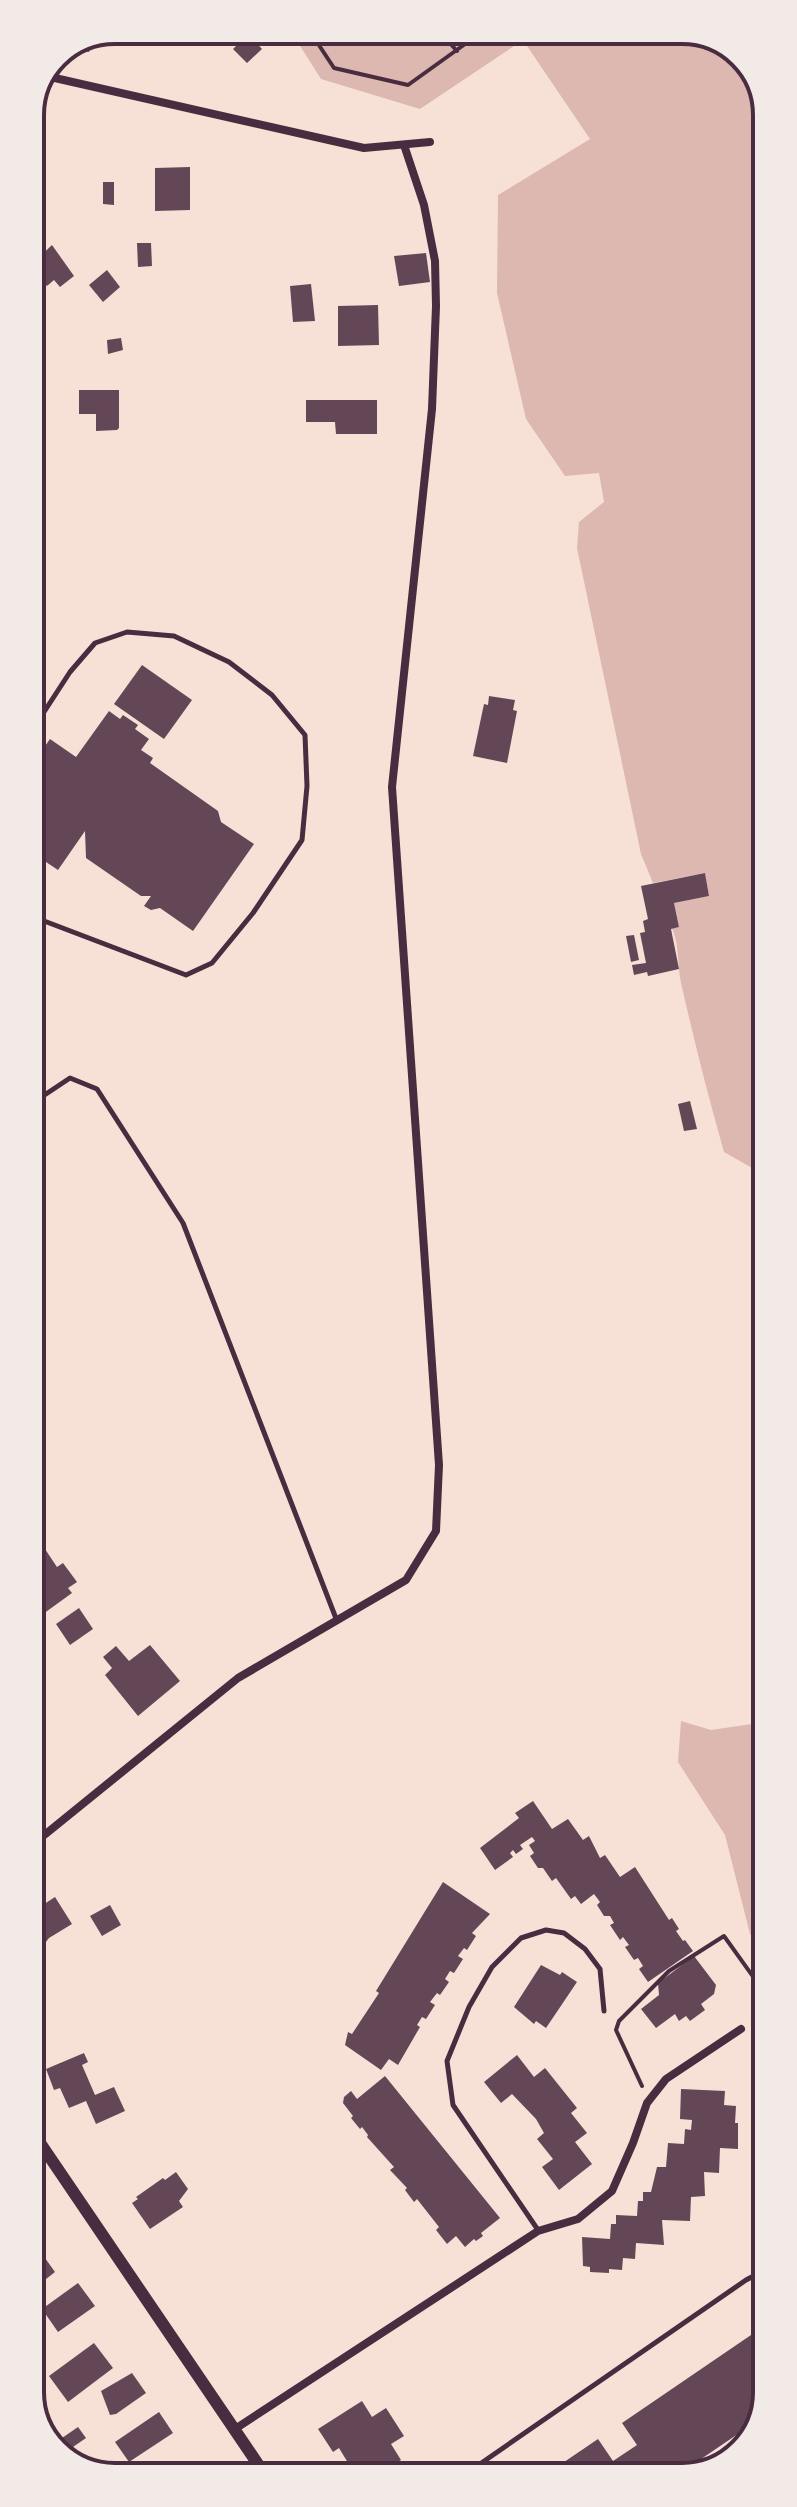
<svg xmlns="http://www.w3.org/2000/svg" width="797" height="2507" font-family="'Noto Serif',serif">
  <rect width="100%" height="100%" fill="#f7e1d7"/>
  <g fill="#dcb8b0">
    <path d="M 290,30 L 688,30 L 738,51 L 764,93 L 766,1176 L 724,1152 C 708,1096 694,1040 681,983 C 677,964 680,947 672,928 L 679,927 L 674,903 L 709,896 L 705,873 L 653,883 L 641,854 L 577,548 L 579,522 L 604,502 L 599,473 L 565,476 L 526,419 L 497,293 L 498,195 L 590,139 L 523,40 L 420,109 L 321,79 Z"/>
    <polygon points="681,1721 711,1730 766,1722 766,1958 750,1934 725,1835 678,1762"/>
  </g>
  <g fill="#644757">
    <polygon points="227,30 262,30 253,39 262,49 247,63 233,49 239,43"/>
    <polygon points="92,39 89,52 70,48"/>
    <polygon points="190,167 190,210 155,211 155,168"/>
    <polygon points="103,182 114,182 114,205 103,204"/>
    <polygon points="137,243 151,243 152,266 138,267"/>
    <polygon points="52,245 74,276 60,287 54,280 47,286 30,266"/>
    <polygon points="426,253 430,282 399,286 394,256"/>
    <polygon points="107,270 120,287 103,302 89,285"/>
    <polygon points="311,284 315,321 293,322 290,286"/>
    <polygon points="378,305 379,345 338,346 338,306"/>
    <polygon points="121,338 123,350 108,354 107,340"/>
    <polygon points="79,390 119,390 119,428 117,430 96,431 96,414 79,414"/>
    <polygon points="306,400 377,400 377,434 336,434 335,422 306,422"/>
    <polygon points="142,665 192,700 164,739 114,704"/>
    <polygon points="489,696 515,700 513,710 517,711 507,763 473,756 484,704 488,705"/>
    <polygon points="109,711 120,719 123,715 138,725 135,729 149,739 141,750 153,758 150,763 218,811 221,822 254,844 193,931 160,908 151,910 144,906 151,896 141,896 86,858 85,831 58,870 43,860 40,864 31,858 31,823 42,807 31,799 39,788 31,782 31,766 50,739 76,757"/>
    <polygon points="705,873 709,896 674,903 679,927 671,929 679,969 648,976 647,972 634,975 632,965 646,963 640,933 645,932 643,921 648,919 641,886"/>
    <polygon points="634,935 639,960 631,962 626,936"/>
    <polygon points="690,1101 697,1129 684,1131 678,1104"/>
    <polygon points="45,1549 57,1567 63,1563 77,1582 68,1588 72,1593 32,1622 32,1559"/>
    <polygon points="79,1608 93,1629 70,1645 56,1624"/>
    <polygon points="150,1645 180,1681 138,1716 105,1675 112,1668 103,1657 116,1646 129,1661"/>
    <polygon points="32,1658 40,1669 32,1675"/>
    <polygon points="32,1718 40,1730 32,1736"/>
    <polygon points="32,1746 43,1762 32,1769"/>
    <polygon points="533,1801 552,1829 568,1819 583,1840 589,1836 600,1858 605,1855 620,1877 635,1867 669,1920 672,1918 679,1929 676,1931 683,1941 685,1940 693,1951 648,1982 639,1969 643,1966 638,1958 634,1960 625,1947 629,1945 623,1937 620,1940 610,1925 614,1923 610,1916 604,1916 597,1905 600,1902 594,1894 581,1904 575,1896 571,1899 556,1878 552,1881 543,1868 538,1868 530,1856 534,1853 529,1845 535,1841 532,1837 520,1845 523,1849 516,1854 513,1850 510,1853 513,1857 495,1870 480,1848 519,1818 515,1813"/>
    <polygon points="443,1882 490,1914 472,1933 476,1936 467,1950 464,1948 458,1956 463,1959 454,1973 450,1971 445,1979 449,1982 440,1995 437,1993 430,2002 435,2005 426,2019 422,2017 417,2025 420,2027 398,2065 389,2059 381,2070 345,2045 348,2032 352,2034 379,1993 376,1991"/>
    <polygon points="55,1897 72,1924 49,1938 42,1947 34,1947 37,1953 32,1956 32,1912"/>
    <polygon points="110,1905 121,1925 102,1936 90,1916"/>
    <polygon points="694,1956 716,1985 714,1994 701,2004 705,2010 690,2021 686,2016 679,2021 675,2014 656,2028 641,2009 659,1995 658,1983"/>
    <polygon points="541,1965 560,1975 562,1972 577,1982 546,2028 536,2021 534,2024 514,2007"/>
    <polygon points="84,2053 88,2062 82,2065 95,2095 114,2087 125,2111 96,2124 86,2101 69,2108 60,2088 54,2090 46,2069"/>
    <polygon points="517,2055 534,2077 545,2068 577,2108 571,2113 587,2133 575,2142 592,2164 559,2190 542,2167 553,2159 537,2139 544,2133 536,2119 512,2094 501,2103 484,2082"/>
    <polygon points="385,2076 500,2218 481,2233 483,2236 476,2241 474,2239 465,2247 456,2236 447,2244 436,2230 439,2227 417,2199 414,2202 405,2190 407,2188 390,2170 394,2167 367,2137 368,2135 362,2127 360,2129 351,2118 353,2116 343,2103 344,2097 351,2091 357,2099"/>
    <polygon points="681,2089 725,2091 724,2105 736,2106 735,2123 738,2123 738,2149 720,2148 719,2173 704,2172 705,2196 691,2197 690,2221 662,2220 664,2245 636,2243 635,2259 623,2258 622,2270 609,2269 609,2273 590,2272 590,2267 583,2266 582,2237 610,2239 611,2224 616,2224 616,2215 637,2216 638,2201 643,2201 643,2192 651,2192 657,2167 666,2167 668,2143 684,2144 685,2129 691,2130 692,2120 680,2119"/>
    <polygon points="176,2172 188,2189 179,2201 183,2207 150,2229 132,2203 138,2199 136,2197 163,2178 165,2180"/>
    <polygon points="36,2238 44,2249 40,2251 55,2272 41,2283 36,2276 33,2278 33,2241"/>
    <polygon points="78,2283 95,2306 58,2332 42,2309"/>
    <polygon points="751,2335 767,2358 767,2393 757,2421 679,2474 658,2474 651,2464 635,2475 545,2475 598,2439 613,2461 637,2445 622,2423"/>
    <polygon points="94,2343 113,2368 68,2402 49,2376"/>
    <polygon points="132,2373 146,2393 116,2414 110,2415 101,2391"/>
    <polygon points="362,2401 372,2417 386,2408 404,2436 391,2444 401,2460 376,2476 356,2476 339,2448 333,2452 318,2429"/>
    <polygon points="159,2412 173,2433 129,2462 115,2442"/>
    <polygon points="78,2427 86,2438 70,2449 62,2438"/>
  </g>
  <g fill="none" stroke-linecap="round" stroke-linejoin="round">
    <g stroke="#4a2c40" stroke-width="4">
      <polyline points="309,30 334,68 408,85 479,34"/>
      <polyline points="438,30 457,51"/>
      <polyline points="753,2021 767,2012"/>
      <polyline points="642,2086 616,2030 619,2021 669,1971 724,1936 767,1996"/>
      <polyline points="638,2472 640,2474"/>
    </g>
    <g stroke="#4a2c40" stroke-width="5">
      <polyline points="31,732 70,672 95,643 127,632 174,636 229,662 272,695 305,735 307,786 302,840 253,913 212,963 186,975 31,916"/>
      <polyline points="31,1104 70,1078 97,1089 183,1223 337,1621"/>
      <polyline points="538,2230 453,2105 447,2061 469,2007 492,1967 521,1938 546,1930 564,1933 585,1949 600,1969 604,2011"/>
      <polyline points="464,2475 746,2280 767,2269"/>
    </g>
    <g stroke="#4a2c40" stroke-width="8">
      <polyline points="46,76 364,148 430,142"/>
      <polyline points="32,1845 238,1678 406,1580 436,1531 439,1465 392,787 432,409 436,306 435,261 424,205 404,145"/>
      <polyline points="235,2429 538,2231 578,2219 612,2191 633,2143 647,2103 666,2079 741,2029"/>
    </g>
    <polyline stroke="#4a2c40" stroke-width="12" points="32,2131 266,2476"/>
  </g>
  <path d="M0 0H797V2507H0ZM115 44H682A71 71 0 0 1 753 115V2392A71 71 0 0 1 682 2463H115A71 71 0 0 1 44 2392V115A71 71 0 0 1 115 44Z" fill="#f1eae7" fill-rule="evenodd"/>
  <path fill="none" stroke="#4a2c40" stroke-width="4" d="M115 44H682A71 71 0 0 1 753 115V2392A71 71 0 0 1 682 2463H115A71 71 0 0 1 44 2392V115A71 71 0 0 1 115 44Z"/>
</svg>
